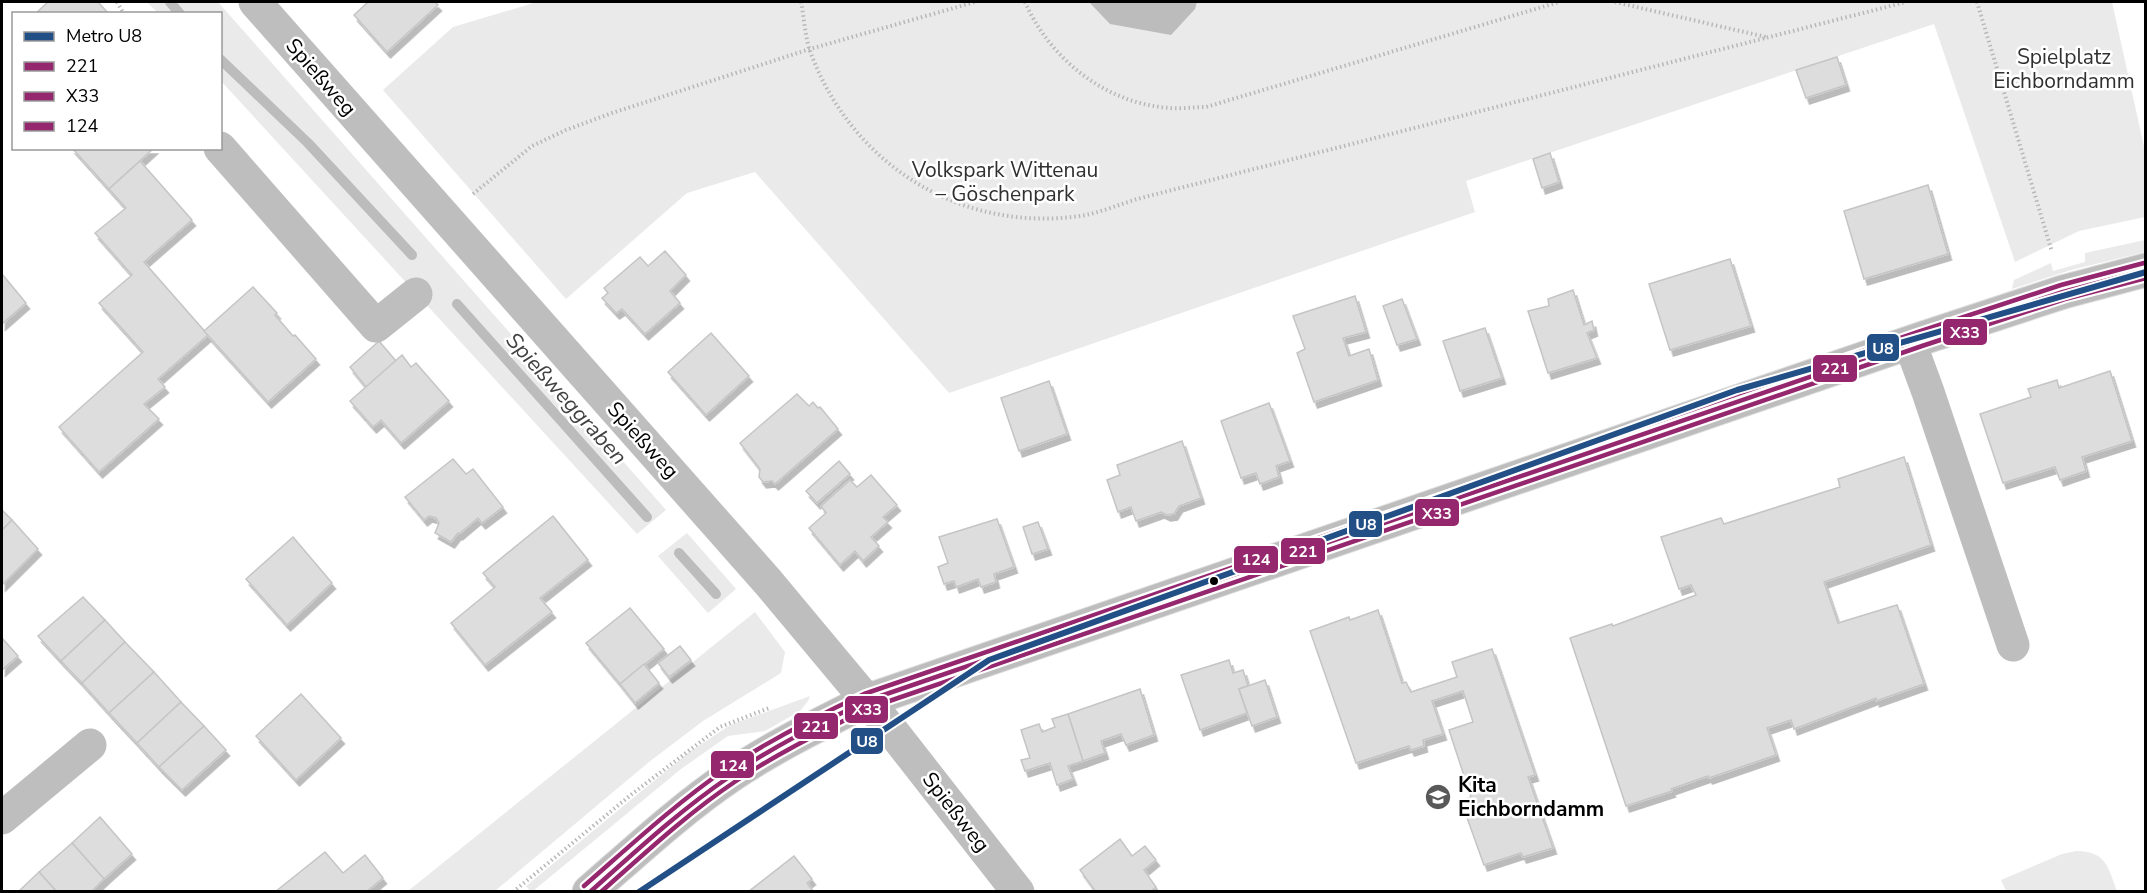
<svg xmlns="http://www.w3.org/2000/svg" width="2147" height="893" font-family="'Nunito Sans',sans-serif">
  <defs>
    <filter id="shadow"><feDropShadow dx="3.5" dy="6" stdDeviation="0" flood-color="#0004"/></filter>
  </defs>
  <rect width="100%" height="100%" fill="#fff"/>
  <g fill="#eaeaea">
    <polygon points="147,2 218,2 666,510 637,534 221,81 220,14 158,13"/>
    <polygon points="537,2 2112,2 2145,151 2145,217 2079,231 2015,262 1934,24 1466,181 1475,212 949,393 755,172 687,193 566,299 383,90 453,27"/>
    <polygon points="2145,240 2145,252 2071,270 2012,289 2014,280 2051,263 2053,271 2085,262 2085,253"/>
    <polygon points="687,533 736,589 708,613 658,556"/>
    <polygon points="755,612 785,652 781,673 703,721 649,762 495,891 408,891"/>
    <polygon points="810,696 808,701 800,711 765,731 728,736 681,769 533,891 530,891 526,886 688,753 730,725"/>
    <path d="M 2076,851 C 2106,851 2108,867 2117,891 L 2006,891 L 2001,880 L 2062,854 Z"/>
  </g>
  <polygon fill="#bcbcbc" points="1089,2 1197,2 1195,9 1171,35 1110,24"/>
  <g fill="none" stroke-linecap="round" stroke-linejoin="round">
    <g stroke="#bcbcbc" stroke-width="10">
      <polyline points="170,2 180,14"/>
      <polyline points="220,59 308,143 412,255"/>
      <polyline points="457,304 647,517"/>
      <polyline points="679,553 716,594"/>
    </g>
  </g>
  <g fill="#ddd" stroke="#c5c5c5" stroke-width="1.5" filter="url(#shadow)">
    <polygon points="48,2 98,2 109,14 35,14"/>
    <polygon points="368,2 435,2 438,5 387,52 354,15"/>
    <polygon points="1837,57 1846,85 1806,98 1796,70"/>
    <polygon points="72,148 154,148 109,189"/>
    <polygon points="1550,153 1559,182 1542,188 1533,159"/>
    <polygon points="140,161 192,220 144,262 208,335 158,379 165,387 144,404 159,419 99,472 59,427 143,352 99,303 132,275 95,233 126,208 109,189"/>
    <polygon points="1928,185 1948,254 1864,279 1844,211"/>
    <polygon points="665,251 686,275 670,291 680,303 645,334 622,309 616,313 602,298 608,293 604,288 640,257 648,266"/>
    <polygon points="1730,259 1751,326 1670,350 1649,284"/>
    <polygon points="2,274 26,303 2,324"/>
    <polygon points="253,287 277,313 275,315 293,336 295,335 316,359 268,402 204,331"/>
    <polygon points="1573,290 1584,325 1592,321 1594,330 1587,333 1597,358 1548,373 1528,311 1549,306 1548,299"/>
    <polygon points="1355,296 1366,332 1343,338 1349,356 1369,349 1378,380 1314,402 1297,353 1305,349 1293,316"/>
    <polygon points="1402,299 1417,339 1397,345 1383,306"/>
    <polygon points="1485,328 1502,378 1460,391 1443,341"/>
    <polygon points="711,333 749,376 706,415 668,372"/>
    <polygon points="379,341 396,361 366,387 350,367"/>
    <polygon points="402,355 411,367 416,363 449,401 401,443 381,420 373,427 350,401"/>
    <polygon points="2110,371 2132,441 2082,457 2086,471 2060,480 2055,467 2003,483 1980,414 2031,397 2028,389 2057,380 2059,388"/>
    <polygon points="1049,381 1067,434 1019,451 1001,398"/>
    <polygon points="797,394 809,406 813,402 818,408 820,407 838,429 775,484 772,481 763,482 759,477 760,469 740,443"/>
    <polygon points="1269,403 1290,461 1276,466 1279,477 1260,484 1256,473 1241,478 1221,421"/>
    <polygon points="1182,441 1201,498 1179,506 1174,514 1167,515 1161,512 1136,521 1131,507 1118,512 1107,480 1120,475 1117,465"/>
    <polygon points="1904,457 1931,545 1824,582 1838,623 1897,605 1924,684 1876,701 1876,698 1794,729 1791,720 1767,728 1776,755 1709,778 1708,776 1671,789 1672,791 1626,806 1570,638 1612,624 1613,626 1696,595 1691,585 1679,589 1661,537 1721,518 1724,524 1840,487 1838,479"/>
    <polygon points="453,459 466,474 473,469 503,507 482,523 478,518 459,534 458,533 451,542 435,533 439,523 436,518 429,516 424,520 405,497"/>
    <polygon points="839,461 850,474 817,503 806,491"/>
    <polygon points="871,475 897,505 883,517 888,522 871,537 879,546 863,561 855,551 840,565 809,528 826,513 821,506 850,480 857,487"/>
    <polygon points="2,510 12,520 2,530"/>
    <polygon points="553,516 588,560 540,598 552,612 485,665 451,623 495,587 483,573"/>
    <polygon points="997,519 1014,567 994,574 996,582 981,587 978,579 956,587 954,581 944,584 938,567 948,563 939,537"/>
    <polygon points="12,520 38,549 2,585 2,530"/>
    <polygon points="1038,522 1048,549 1032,554 1023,527"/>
    <polygon points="293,537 332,583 287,625 246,579"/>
    <polygon points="83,597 105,620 61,661 38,636"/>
    <polygon points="630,608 664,649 620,684 586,643"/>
    <polygon points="1378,610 1402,683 1406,682 1411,692 1457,677 1452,662 1492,649 1535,775 1528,777 1553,848 1523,857 1521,853 1484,865 1461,801 1471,797 1449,730 1473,722 1463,691 1432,701 1443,734 1423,740 1424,746 1411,750 1409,746 1356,763 1310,631 1349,617 1350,620"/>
    <polygon points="105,620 125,642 82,683 61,661"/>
    <polygon points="2,638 18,656 2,670"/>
    <polygon points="125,642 154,672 109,713 82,683"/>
    <polygon points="680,646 691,660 669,677 658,663"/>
    <polygon points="1229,660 1233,673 1243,670 1248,686 1239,689 1247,713 1200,730 1181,675"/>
    <polygon points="644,664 659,683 635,703 620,684"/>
    <polygon points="154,672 181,702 137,743 109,713"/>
    <polygon points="1265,680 1277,717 1252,726 1239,689"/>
    <polygon points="1140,689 1154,735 1126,745 1121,734 1101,741 1105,753 1083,761 1068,714"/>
    <polygon points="301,694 341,738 296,780 256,736"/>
    <polygon points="181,702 204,726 159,767 137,743"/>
    <polygon points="1068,714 1083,761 1068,766 1073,779 1057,785 1050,763 1025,771 1021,760 1030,758 1021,730 1039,724 1042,732 1055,727 1052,719"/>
    <polygon points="204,726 226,750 182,790 159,767"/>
    <polygon points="100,817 132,854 104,879 72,843"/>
    <polygon points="1120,839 1132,856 1145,846 1156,860 1144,870 1156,887 1150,892 1096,892 1080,870"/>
    <polygon points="72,843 104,879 91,892 57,892 39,872"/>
    <polygon points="325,852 343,873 365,855 383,878 366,892 275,892"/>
    <polygon points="794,856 812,879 807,883 814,892 748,892"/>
    <polygon points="39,872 57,892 18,892"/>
  </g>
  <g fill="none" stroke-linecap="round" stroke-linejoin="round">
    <g stroke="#dbdbdb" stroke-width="35">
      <path id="major" d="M 589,892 C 635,852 680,810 730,776 C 773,747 820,724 866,701 L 1920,339 L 2063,292 L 2146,270"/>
    </g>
    <g stroke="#b8b8b8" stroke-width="4" stroke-dasharray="1.5 3" stroke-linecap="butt">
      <polyline points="117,2 124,14"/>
      <path d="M 801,2 C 804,17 805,36 810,51 C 851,164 960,233 1080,216 C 1099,213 1118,205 1137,199 L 1906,2"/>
      <path d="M 1025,2 C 1050,59 1106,104 1170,108 C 1182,109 1194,107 1206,107 L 1559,2"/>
      <polyline points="1615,2 1766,37"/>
      <polyline points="1977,2 2052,252"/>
      <polyline points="473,194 532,146 566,130 612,113 810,49 975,2"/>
      <polyline points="513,892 632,794 720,727 769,708"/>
    </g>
    <g stroke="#bebebe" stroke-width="33">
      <polyline points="255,2 768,582 889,727 1018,892"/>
      <polyline points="220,148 376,326 416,294"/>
      <polyline points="1910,343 1928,392 2013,645"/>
      <polyline points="2,818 90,745"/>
    </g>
    <use href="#major" stroke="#bdbdbd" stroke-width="33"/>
    <g stroke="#fff" stroke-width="9">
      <path id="bus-1" d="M 590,892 C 635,852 679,811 729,777 C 772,747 819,724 866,701 L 1920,339 L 2063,292 L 2146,270"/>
    </g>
    <g stroke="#fff" stroke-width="9">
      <path id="bus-2" d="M 601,892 C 645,853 688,813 736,781 C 778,753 824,731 869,708 L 1922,346 L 2065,299 L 2146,278"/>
    </g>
    <g stroke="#fff" stroke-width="9">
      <path id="bus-3" d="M 584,886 C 630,846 675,804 726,769 C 770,740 817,716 864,694 L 1918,332 L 2061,285 L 2144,263"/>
    </g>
    <use href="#bus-1" stroke="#95276e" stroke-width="4.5"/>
    <use href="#bus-2" stroke="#95276e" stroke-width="4.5"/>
    <use href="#bus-3" stroke="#95276e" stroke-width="4.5"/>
    <g stroke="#fff" stroke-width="10">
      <polyline id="metro-1" points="639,892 989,660 1737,390 2146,272"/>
    </g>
    <use href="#metro-1" stroke="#224f86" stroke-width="6"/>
  </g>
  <defs>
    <g id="school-disc" transform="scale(1.35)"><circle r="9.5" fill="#595959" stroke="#fff"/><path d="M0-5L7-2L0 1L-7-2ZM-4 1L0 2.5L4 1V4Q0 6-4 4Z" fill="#fff"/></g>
  </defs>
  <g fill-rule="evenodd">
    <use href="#school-disc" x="1438" y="797"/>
  </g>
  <circle fill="#000" stroke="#fff" stroke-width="2" cx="1214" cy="581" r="5"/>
  <g text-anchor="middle" stroke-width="5" stroke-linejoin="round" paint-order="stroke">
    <g font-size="21" fill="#303030" stroke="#fff">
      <text x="2064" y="64">Spielplatz<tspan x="2064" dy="24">Eichborndamm</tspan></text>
      <text x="1005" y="177">Volkspark Wittenau<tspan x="1005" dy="24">– Göschenpark</tspan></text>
    </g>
    <g font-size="21" fill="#000" stroke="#fff">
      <text transform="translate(321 77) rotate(49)" y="7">Spießweg</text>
      <text transform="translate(643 440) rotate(48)" y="7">Spießweg</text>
      <text transform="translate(956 812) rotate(52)" y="7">Spießweg</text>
    </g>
    <g font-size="21" font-weight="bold" fill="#000" stroke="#fff" text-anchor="start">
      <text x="1458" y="792">Kita<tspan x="1458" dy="24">Eichborndamm</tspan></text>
    </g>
    <g font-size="22" font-style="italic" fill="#414141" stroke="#fff">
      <text transform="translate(567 398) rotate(48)" y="8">Spießweggraben</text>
    </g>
  </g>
  <g stroke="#fff" stroke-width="2">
    <rect x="1942" y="318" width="46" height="28" rx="6" fill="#95276e"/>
    <rect x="1866" y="333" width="34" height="29" rx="6" fill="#224f86"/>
    <rect x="1812" y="354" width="46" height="29" rx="6" fill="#95276e"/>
    <rect x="1414" y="498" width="46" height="29" rx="6" fill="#95276e"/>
    <rect x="1348" y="510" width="35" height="28" rx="6" fill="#224f86"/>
    <rect x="1280" y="537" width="46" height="28" rx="6" fill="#95276e"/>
    <rect x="1233" y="545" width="46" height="29" rx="6" fill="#95276e"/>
    <rect x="844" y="695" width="45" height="29" rx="6" fill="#95276e"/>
    <rect x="793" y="712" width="46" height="28" rx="6" fill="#95276e"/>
    <rect x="850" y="727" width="34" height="28" rx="6" fill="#224f86"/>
    <rect x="710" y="750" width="45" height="29" rx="6" fill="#95276e"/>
  </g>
  <g font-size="16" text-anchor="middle" font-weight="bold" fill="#fff">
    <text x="1965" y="338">X33</text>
    <text x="1883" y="354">U8</text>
    <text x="1835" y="374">221</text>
    <text x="1437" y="519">X33</text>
    <text x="1366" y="530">U8</text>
    <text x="1303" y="557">221</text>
    <text x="1256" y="565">124</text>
    <text x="867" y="715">X33</text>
    <text x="816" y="732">221</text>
    <text x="867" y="747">U8</text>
    <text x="733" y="771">124</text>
  </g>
  <rect width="2147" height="893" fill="none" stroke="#000000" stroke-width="6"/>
  <rect x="12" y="12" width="210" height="138" fill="#ffffff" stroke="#999999" stroke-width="1.5"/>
  <rect x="24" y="32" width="30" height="9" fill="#224f86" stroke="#999999" stroke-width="1.5"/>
  <text x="66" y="42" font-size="18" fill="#000000">Metro U8</text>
  <rect x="24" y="62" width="30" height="9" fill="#95276e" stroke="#999999" stroke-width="1.5"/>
  <text x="66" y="72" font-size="18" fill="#000000">221</text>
  <rect x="24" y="92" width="30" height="9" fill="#95276e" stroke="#999999" stroke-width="1.5"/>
  <text x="66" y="102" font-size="18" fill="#000000">X33</text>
  <rect x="24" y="122" width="30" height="9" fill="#95276e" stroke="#999999" stroke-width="1.5"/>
  <text x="66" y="132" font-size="18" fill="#000000">124</text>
</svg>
